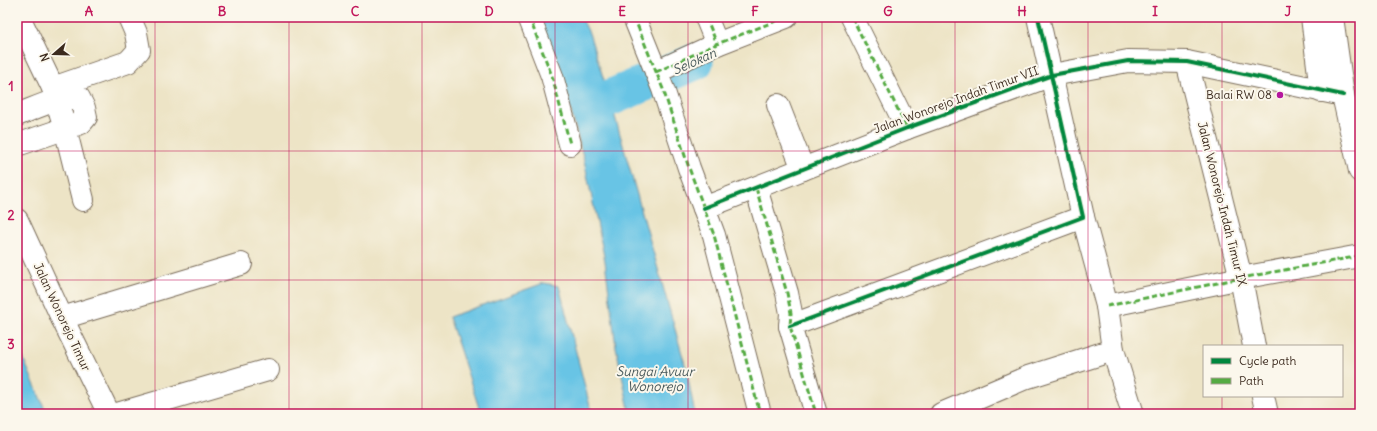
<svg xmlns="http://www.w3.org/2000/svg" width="1377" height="431" font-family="Delius,sans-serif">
  <rect width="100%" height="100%" fill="#fbf7ec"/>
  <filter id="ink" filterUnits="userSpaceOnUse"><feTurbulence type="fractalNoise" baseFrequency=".025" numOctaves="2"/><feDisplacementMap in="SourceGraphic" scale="8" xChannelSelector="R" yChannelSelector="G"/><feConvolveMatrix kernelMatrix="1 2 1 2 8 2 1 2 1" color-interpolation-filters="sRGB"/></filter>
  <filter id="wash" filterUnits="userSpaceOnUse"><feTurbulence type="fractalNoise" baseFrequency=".012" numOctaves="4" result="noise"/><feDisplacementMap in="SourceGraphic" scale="16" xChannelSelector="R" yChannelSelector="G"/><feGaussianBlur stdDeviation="0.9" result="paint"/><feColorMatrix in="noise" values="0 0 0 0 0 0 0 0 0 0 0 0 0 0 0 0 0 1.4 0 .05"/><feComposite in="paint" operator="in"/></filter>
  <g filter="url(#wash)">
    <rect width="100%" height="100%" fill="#ede4c6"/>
    <g fill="#67c4e5" stroke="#517782">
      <polygon points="538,17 581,17 589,33 610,99 686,368 695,414 630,414 616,347 605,261 584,160 562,77"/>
      <polygon points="544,283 559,286 592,414 481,414 449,317"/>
      <polygon points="17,343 18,346 47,414 17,414"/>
    </g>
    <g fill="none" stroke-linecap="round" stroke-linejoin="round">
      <polyline stroke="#67c4e5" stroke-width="37" points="593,105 695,62"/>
    </g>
  </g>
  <g filter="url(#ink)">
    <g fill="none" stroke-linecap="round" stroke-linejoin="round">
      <g stroke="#796b59" stroke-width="24">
        <g id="minor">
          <polyline points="19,17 53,88 65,128 83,200"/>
          <polyline points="529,17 552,76 570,144"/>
          <polyline points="634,17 663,89 689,168 714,235 760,414"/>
          <polyline points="706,17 717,44"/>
          <polyline points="852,17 907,128"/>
          <polyline points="1312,17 1321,91"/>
          <polyline points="1332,17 1343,95 1360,171"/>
          <polyline points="1187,62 1241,278 1254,346"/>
          <polyline points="656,72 717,44 786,17"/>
          <polyline points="53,88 128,62 139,50 136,33 129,17"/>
          <polyline points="778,105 803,169"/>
          <path d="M 17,115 C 36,108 58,96 79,98 L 84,108 L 86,117 L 81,123 L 17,145"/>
          <polyline points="756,188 787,293 791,313 790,326 816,414"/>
          <polyline points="704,208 907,128 1052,75 1128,61 1187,62 1343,95"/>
          <polyline points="1083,217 1107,306 1113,350 1133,414"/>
          <polyline points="17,220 62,318 109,414"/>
          <polyline points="1107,306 1241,278 1360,256"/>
          <polyline points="62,318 241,264"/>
          <polyline points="790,326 1083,217 1038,17"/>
          <polyline points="1263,396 1267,414"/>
          <polyline points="117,414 268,370"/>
          <polyline points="941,414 1028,377 1113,350"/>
        </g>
      </g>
      <use href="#minor" stroke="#fff" stroke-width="22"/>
      <g stroke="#55ab43" stroke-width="3" stroke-dasharray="6 3" stroke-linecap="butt">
        <polyline points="529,17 552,76 570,144"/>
        <polyline points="634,17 663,89 689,168 714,235 760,414"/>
        <polyline points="706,17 717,44"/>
        <polyline points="852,17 907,128"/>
        <polyline points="656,72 717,44 786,17"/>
        <polyline points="756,188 787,293 791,313 790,326 816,414"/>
        <polyline points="1107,306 1241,278 1360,256"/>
      </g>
      <g stroke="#fbf7ec" stroke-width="6">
        <g id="cycleway">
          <polyline points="704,208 907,128 1052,75 1128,61 1187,62 1343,95"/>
          <polyline points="790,326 1083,217 1038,17"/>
        </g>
      </g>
      <use href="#cycleway" stroke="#00873e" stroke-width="4"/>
    </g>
  </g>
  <path fill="none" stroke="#c2185b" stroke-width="1" stroke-opacity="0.55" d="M 155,17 L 155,414M 289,17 L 289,414M 422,17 L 422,414M 555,17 L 555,414M 688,17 L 688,414M 822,17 L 822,414M 955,17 L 955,414M 1088,17 L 1088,414M 1222,17 L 1222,346M 17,151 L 1360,151M 17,280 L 1360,280M 1222,396 L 1222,414"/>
  <circle fill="#b5179e" stroke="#fbf7ec" stroke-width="1.5" cx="1280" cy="95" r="4"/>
  <g text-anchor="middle" stroke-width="4" stroke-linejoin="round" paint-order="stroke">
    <g font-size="12" fill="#3b2a1e" stroke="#fbf7ec" text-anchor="end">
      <text x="1272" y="99">Balai RW 08</text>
    </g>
    <g font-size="12" fill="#3b2a1e" stroke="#fbf7ec">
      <text transform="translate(956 100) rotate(-20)" y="4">Jalan Wonorejo Indah Timur VII</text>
      <text transform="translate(1222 204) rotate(76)" y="4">Jalan Wonorejo Indah Timur IX</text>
      <text transform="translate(62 317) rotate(65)" y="4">Jalan Wonorejo Timur</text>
    </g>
    <g font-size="13" font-style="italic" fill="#48585a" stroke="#fbf7ec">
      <text transform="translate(694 61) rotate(-24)" y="5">Selokan</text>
      <text x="655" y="376">Sungai Avuur<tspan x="655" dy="15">Wonorejo</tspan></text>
    </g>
  </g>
  <rect width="1377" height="431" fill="none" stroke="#fbf7ec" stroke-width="44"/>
  <rect x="1203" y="345" width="140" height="52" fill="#fbf7ec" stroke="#aea59a"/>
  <rect x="1211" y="358" width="20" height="6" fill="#00873e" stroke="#aea59a"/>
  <text x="1239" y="365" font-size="12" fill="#3b2a1e">Cycle path</text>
  <rect x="1211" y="378" width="20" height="6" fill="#55ab43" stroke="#aea59a"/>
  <text x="1239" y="385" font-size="12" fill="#3b2a1e">Path</text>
  <g transform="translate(54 54) rotate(250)" stroke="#fbf7ec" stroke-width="3" paint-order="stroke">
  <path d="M0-3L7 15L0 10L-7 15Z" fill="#3b2a1e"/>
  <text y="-6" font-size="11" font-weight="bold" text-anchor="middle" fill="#3b2a1e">N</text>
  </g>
  <rect x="22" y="22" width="1333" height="387" fill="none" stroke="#c2185b" stroke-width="1.5"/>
  <g font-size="13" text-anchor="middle" font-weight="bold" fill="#c2185b">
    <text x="89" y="16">A</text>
    <text x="222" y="16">B</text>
    <text x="355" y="16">C</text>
    <text x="489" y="16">D</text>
    <text x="622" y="16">E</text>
    <text x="755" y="16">F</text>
    <text x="888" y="16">G</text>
    <text x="1022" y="16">H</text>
    <text x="1155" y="16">I</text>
    <text x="1288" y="16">J</text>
    <text x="11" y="91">1</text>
    <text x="11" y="220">2</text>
    <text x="11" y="349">3</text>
  </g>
</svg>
